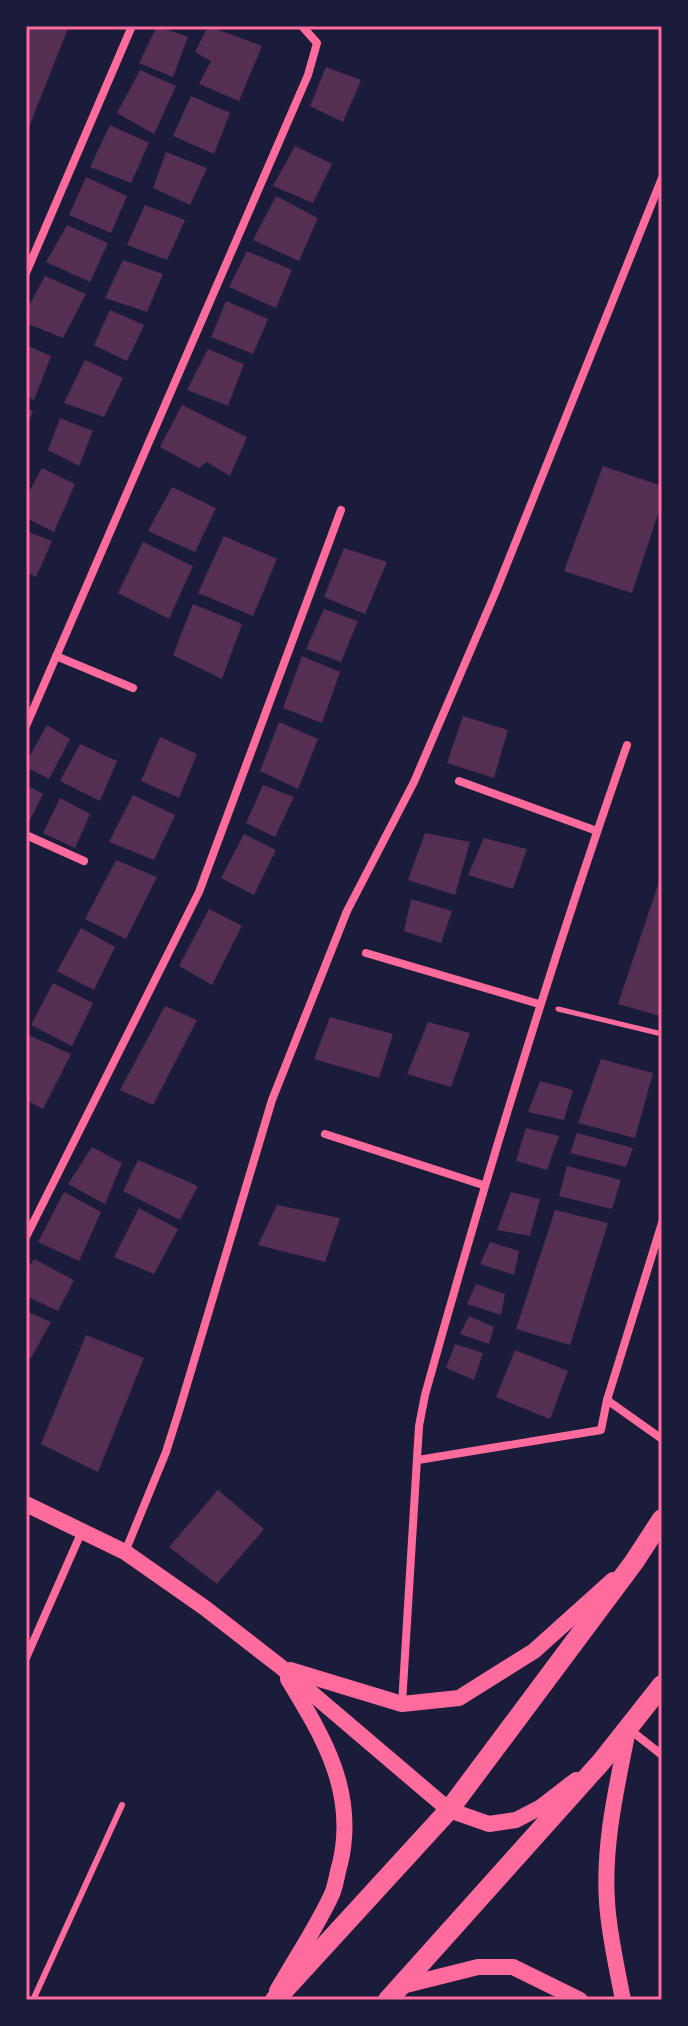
<svg xmlns="http://www.w3.org/2000/svg" width="688" height="2026" font-family="Poppins,sans-serif">
  <rect width="100%" height="100%" fill="#1b1b3a"/>
  <g fill="#542f53">
    <polygon points="26,26 69,26 29,127 26,125"/>
    <polygon points="157,26 188,37 173,77 139,63"/>
    <polygon points="208,26 262,46 239,101 199,84 211,61 195,52"/>
    <polygon points="326,67 361,80 343,122 310,106"/>
    <polygon points="140,70 176,86 154,134 117,113"/>
    <polygon points="191,96 230,113 214,154 173,136"/>
    <polygon points="110,125 149,143 131,183 90,167"/>
    <polygon points="295,146 332,164 313,203 273,186"/>
    <polygon points="166,152 207,168 190,205 153,188"/>
    <polygon points="86,177 127,196 111,233 69,215"/>
    <polygon points="276,196 318,218 299,261 253,240"/>
    <polygon points="145,205 185,220 167,260 127,245"/>
    <polygon points="67,225 108,243 90,282 46,262"/>
    <polygon points="247,251 292,270 276,308 229,287"/>
    <polygon points="123,260 163,274 147,312 105,298"/>
    <polygon points="45,276 86,294 63,338 26,323 26,311"/>
    <polygon points="226,301 268,319 253,354 211,337"/>
    <polygon points="110,310 144,325 127,361 94,345"/>
    <polygon points="26,345 51,356 34,400 26,397"/>
    <polygon points="208,349 244,364 228,406 187,390"/>
    <polygon points="85,360 123,378 104,417 64,403"/>
    <polygon points="182,405 247,437 230,476 207,462 199,468 160,447"/>
    <polygon points="26,408 33,411 26,428"/>
    <polygon points="60,418 93,431 79,466 48,450"/>
    <polygon points="603,466 662,486 662,502 632,593 564,571"/>
    <polygon points="42,468 75,484 54,532 26,518 26,497"/>
    <polygon points="172,487 216,508 195,552 148,531"/>
    <polygon points="26,531 52,541 36,577 26,572"/>
    <polygon points="224,536 277,559 253,616 198,593"/>
    <polygon points="143,542 193,566 169,619 118,593"/>
    <polygon points="344,548 387,562 365,614 324,597"/>
    <polygon points="193,604 242,624 222,679 173,655"/>
    <polygon points="324,609 358,621 341,662 306,649"/>
    <polygon points="302,656 340,672 322,723 283,708"/>
    <polygon points="463,716 508,730 494,778 447,763"/>
    <polygon points="279,722 318,739 298,789 260,771"/>
    <polygon points="47,725 70,739 49,779 26,767 26,763"/>
    <polygon points="160,737 197,754 179,798 141,781"/>
    <polygon points="80,744 117,761 100,801 60,781"/>
    <polygon points="26,785 43,794 26,828"/>
    <polygon points="263,785 294,797 275,837 246,823"/>
    <polygon points="133,795 175,815 154,860 109,842"/>
    <polygon points="60,798 90,814 75,848 43,833"/>
    <polygon points="425,833 470,842 455,895 408,880"/>
    <polygon points="244,834 276,850 254,895 221,878"/>
    <polygon points="484,838 527,849 513,889 468,875"/>
    <polygon points="116,860 157,877 126,939 85,919"/>
    <polygon points="662,873 662,1008 660,1016 618,1004"/>
    <polygon points="411,899 452,911 441,943 404,931"/>
    <polygon points="209,909 242,926 212,985 179,966"/>
    <polygon points="81,928 115,947 94,990 57,971"/>
    <polygon points="53,983 93,1003 72,1046 31,1025"/>
    <polygon points="165,1006 197,1020 153,1105 120,1090"/>
    <polygon points="330,1017 393,1034 379,1078 314,1059"/>
    <polygon points="428,1022 470,1033 451,1087 407,1074"/>
    <polygon points="26,1034 71,1054 43,1109 26,1100"/>
    <polygon points="601,1059 653,1073 635,1138 578,1123"/>
    <polygon points="540,1081 573,1090 564,1120 528,1112"/>
    <polygon points="526,1128 559,1136 547,1170 516,1161"/>
    <polygon points="577,1133 633,1148 626,1167 570,1153"/>
    <polygon points="92,1147 122,1163 105,1204 68,1184"/>
    <polygon points="138,1160 198,1186 180,1220 123,1191"/>
    <polygon points="567,1166 621,1180 612,1209 559,1196"/>
    <polygon points="64,1192 101,1212 79,1261 38,1242"/>
    <polygon points="511,1192 540,1199 530,1236 497,1230"/>
    <polygon points="277,1205 340,1218 325,1262 258,1245"/>
    <polygon points="139,1208 178,1229 154,1274 114,1257"/>
    <polygon points="555,1210 608,1223 570,1345 516,1329"/>
    <polygon points="490,1242 519,1251 514,1275 480,1264"/>
    <polygon points="34,1259 74,1280 58,1311 26,1296 26,1271"/>
    <polygon points="476,1284 505,1294 501,1315 467,1304"/>
    <polygon points="26,1311 51,1322 31,1358 26,1356"/>
    <polygon points="469,1316 494,1327 489,1344 460,1334"/>
    <polygon points="86,1335 144,1358 98,1472 41,1444"/>
    <polygon points="455,1344 483,1353 474,1380 446,1368"/>
    <polygon points="515,1350 568,1371 550,1419 496,1397"/>
    <polygon points="218,1490 264,1529 217,1584 169,1547"/>
  </g>
  <g fill="none" stroke-linecap="round" stroke-linejoin="round">
    <polyline stroke="#ff6b9d" stroke-width="5" points="558,1009 662,1034"/>
    <polyline stroke="#ff6b9d" stroke-width="6" points="33,2000 122,1805"/>
    <g stroke="#ff6b9d" stroke-width="8">
      <polyline points="26,273 132,26"/>
      <polyline points="56,656 133,688"/>
      <polyline points="26,726 308,75 317,43 302,26"/>
      <polyline points="459,781 597,831"/>
      <polyline points="26,835 84,861"/>
      <polyline points="366,953 539,1004"/>
      <polyline points="325,1134 483,1185"/>
      <polyline points="662,1223 607,1400 662,1439"/>
      <polyline points="26,1237 199,892 341,510"/>
      <polyline points="418,1460 601,1430 607,1400"/>
      <polyline points="125,1552 166,1452 179,1411 272,1100 347,911 414,782 496,591 662,178"/>
      <polyline points="26,1658 82,1531"/>
      <path d="M 402,1704 L 419,1426 L 425,1395 C 486,1176 552,959 627,745"/>
      <polyline points="629,1729 662,1755"/>
    </g>
    <g stroke="#ff6b9d" stroke-width="16">
      <polyline points="26,1504 125,1552 205,1608 281,1667 449,1810 489,1824 516,1820 541,1807 576,1780"/>
      <polyline points="290,1670 402,1704 459,1698 534,1651 613,1580"/>
      <polyline points="402,1986 478,1967 513,1967 580,2000"/>
      <path d="M 277,1991 C 295,1959 317,1927 332,1894 C 336,1885 337,1873 340,1864 C 357,1793 324,1738 288,1679"/>
      <path d="M 623,2000 C 617,1968 609,1935 607,1902 C 603,1844 617,1786 628,1730"/>
    </g>
    <g stroke="#ff6b9d" stroke-width="20">
      <polyline points="275,2000 449,1810 634,1562 662,1519"/>
      <polyline points="388,2000 602,1761 662,1685"/>
    </g>
  </g>
  <rect width="688" height="2026" fill="none" stroke="#1b1b3a" stroke-width="56"/>
  <rect x="28" y="28" width="632" height="1970" fill="none" stroke="#ff6b9d" stroke-width="3"/>
</svg>
